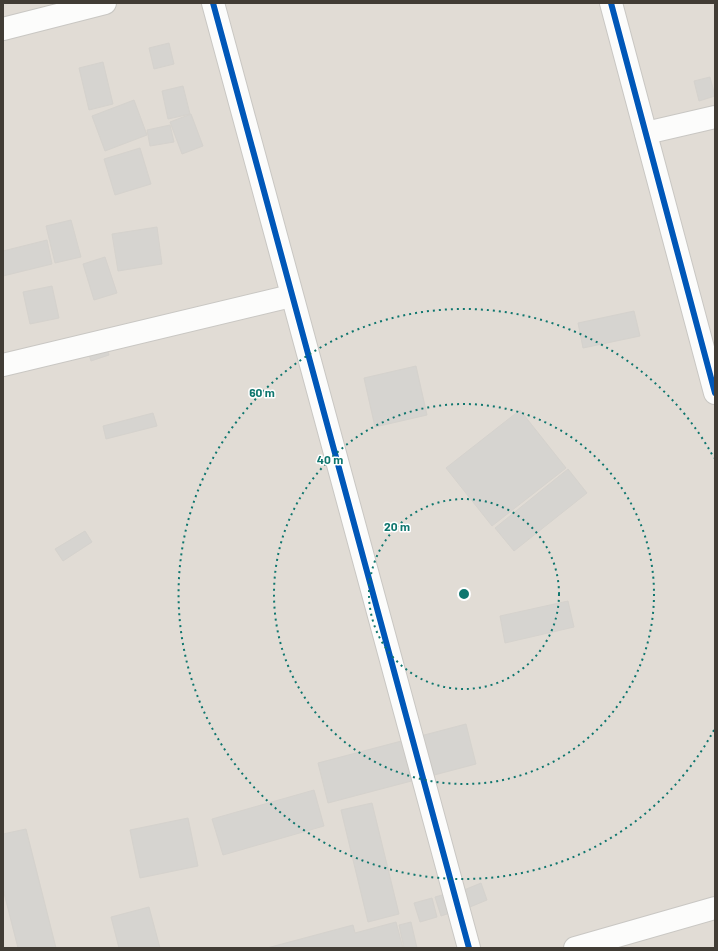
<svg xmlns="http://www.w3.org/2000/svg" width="718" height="951" font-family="Barlow,sans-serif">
  <rect width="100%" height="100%" fill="#edebe7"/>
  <rect fill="#e1dcd5" x="3" y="3" width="712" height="945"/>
  <g fill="#d6d4d0" stroke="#d5d2cd">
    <polygon points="169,43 174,64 154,69 149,48"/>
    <polygon points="103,62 113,104 89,110 79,68"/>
    <polygon points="710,77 715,96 699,101 694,81"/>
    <polygon points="183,86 190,114 168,119 162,91"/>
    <polygon points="134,100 147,135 105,151 92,116"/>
    <polygon points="191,114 203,146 182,154 170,122"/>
    <polygon points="170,125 174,142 150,146 147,130"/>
    <polygon points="140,148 151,184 115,195 104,159"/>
    <polygon points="71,220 81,257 55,263 46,226"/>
    <polygon points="157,227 162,264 118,271 112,234"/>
    <polygon points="47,240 52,264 3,276 3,251"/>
    <polygon points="105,257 117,293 94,300 83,264"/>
    <polygon points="52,286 59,318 30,324 23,292"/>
    <polygon points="634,311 640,336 583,348 578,323"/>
    <polygon points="103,335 109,355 91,361 85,340"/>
    <polygon points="416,366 427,415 375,427 364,378"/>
    <polygon points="520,410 566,468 492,526 446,468"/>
    <polygon points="153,413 157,426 106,439 103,426"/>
    <polygon points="568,469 587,493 514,551 495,528"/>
    <polygon points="85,531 92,542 63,561 55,549"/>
    <polygon points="568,601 574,627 505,643 500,616"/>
    <polygon points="466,724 476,764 328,803 318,763"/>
    <polygon points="314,790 324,826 223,855 212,819"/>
    <polygon points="372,803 399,914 368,922 341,810"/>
    <polygon points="188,818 198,866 140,878 130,830"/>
    <polygon points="26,829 56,948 18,948 3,889 3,834"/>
    <polygon points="481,883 487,900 470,907 464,890"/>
    <polygon points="456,891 462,909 441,916 435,897"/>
    <polygon points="432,898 437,917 420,922 414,903"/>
    <polygon points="149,907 160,948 119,948 111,917"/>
    <polygon points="396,922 403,948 267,948 353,925 355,933"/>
    <polygon points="411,922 417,948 404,948 399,925"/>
  </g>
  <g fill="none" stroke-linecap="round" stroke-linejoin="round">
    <g stroke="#c9c7c3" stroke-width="24">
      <g id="minor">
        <polyline points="213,3 469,948"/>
        <polyline points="611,3 715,393"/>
        <polyline points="3,29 105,3"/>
        <polyline points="646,133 715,117"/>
        <polyline points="3,365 291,296"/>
        <polyline points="575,948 715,908"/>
      </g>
    </g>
    <use href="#minor" stroke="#fcfcfb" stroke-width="22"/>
    <g stroke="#fff" stroke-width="8">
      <g id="cycleway">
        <polyline points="213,3 469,948"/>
        <polyline points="611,3 715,393"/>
      </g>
    </g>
    <use href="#cycleway" stroke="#0057b8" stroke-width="6"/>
  </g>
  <g fill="none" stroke="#0f766e" stroke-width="2" stroke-dasharray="2 4">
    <circle cx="464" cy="594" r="95"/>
    <circle cx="464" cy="594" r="190"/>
    <path d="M714 730A285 285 0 1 1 714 458"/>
  </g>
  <circle cx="464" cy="594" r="6" fill="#0f766e" stroke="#fff" stroke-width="2"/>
  <g font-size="12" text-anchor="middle" font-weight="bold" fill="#0f766e" stroke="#fff" stroke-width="3" stroke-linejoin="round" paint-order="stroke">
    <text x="262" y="397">60 m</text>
    <text x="330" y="464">40 m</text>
    <text x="397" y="531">20 m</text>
  </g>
  <rect width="718" height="951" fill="none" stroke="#413c35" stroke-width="8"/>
</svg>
